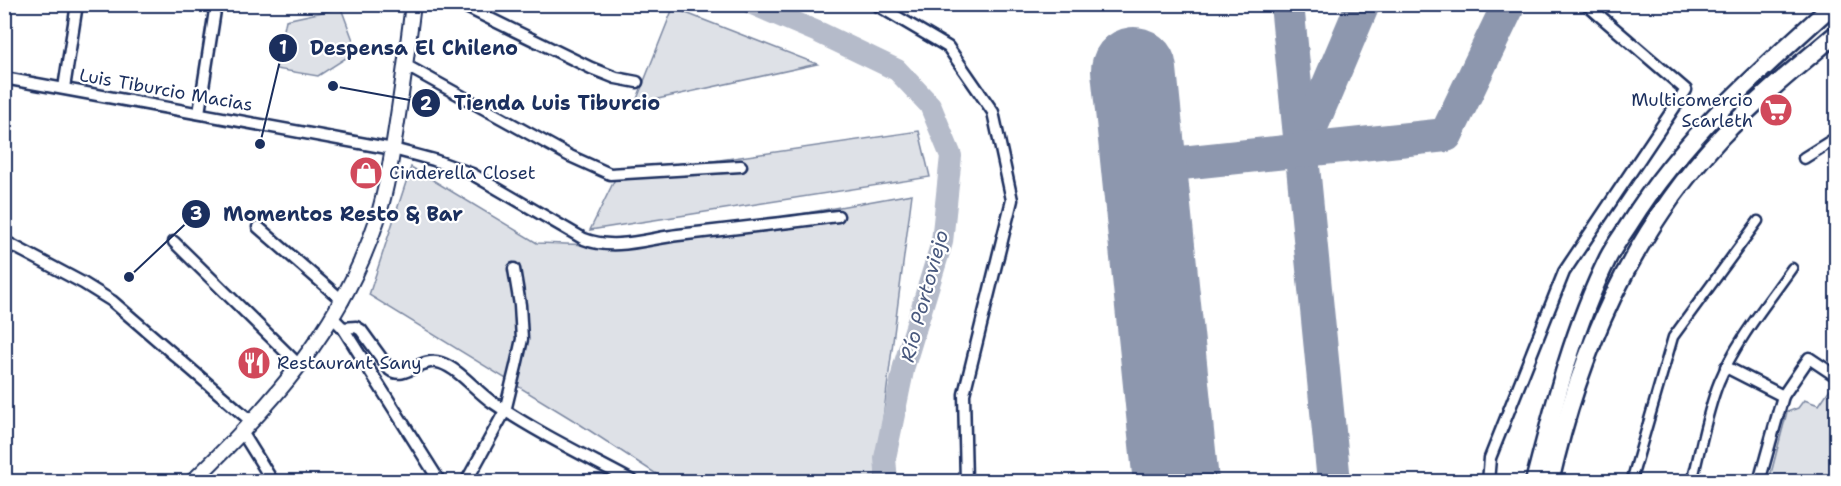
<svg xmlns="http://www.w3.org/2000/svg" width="1841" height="486" font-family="'Shantell Sans',sans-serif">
  <rect width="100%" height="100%" fill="#fff"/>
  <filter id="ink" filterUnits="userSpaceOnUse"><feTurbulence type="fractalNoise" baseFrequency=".0167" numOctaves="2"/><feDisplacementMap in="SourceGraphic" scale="12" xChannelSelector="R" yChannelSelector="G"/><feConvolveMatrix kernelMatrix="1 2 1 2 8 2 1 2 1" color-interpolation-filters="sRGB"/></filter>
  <g filter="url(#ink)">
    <g fill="#dee1e7" stroke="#7c88a2" stroke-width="1.5">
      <polygon points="341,8 357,51 318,76 276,69 286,20"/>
      <polygon points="673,8 817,64 635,104"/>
      <polygon points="919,131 930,177 590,230 617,175"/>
      <polygon points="411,167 537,243 622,246 912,194 875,481 667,481 578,423 369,295"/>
      <polygon points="1836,380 1836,481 1769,481 1787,412 1798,408 1804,400 1819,405"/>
    </g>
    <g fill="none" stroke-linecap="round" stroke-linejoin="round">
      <polyline stroke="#b5bbca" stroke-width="22" points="752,4 820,33 897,70 930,105 951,156 942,242 904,366 885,458 887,482"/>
      <g stroke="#8d97ae" stroke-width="34">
        <polyline points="1287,4 1334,482"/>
        <polyline points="1302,148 1363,4"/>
        <polyline points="1144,167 1446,135 1509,4"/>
      </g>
      <polyline stroke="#8d97ae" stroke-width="86" points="1134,70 1176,482"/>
      <g stroke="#1b2f5e" stroke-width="13">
        <g id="pedestrian">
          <polyline points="1631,482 1673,337 1758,221"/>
          <path d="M 1692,482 C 1700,451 1707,411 1719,382 C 1736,341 1766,305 1792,268"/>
        </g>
      </g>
      <g stroke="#1b2f5e" stroke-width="15">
        <g id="minor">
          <polyline points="460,4 591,68 616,78 637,82"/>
          <polyline points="875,4 948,47 993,112 1012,200 964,394 966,482"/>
          <polyline points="405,65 570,156 610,174 741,166"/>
          <path d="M 4,78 L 393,149 L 434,160 L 472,174 L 584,239 C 614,251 647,239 678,235 C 731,229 784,223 838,216"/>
          <polyline points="64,88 77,4"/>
          <polyline points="199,113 216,4"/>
          <polyline points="1804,158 1836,138"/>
          <polyline points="258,227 343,301"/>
          <polyline points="4,241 83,283 112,301 252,422"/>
          <polyline points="174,242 300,366"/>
          <polyline points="333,318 343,328 440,482"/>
          <path d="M 343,328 L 356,327 L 361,330 L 390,370 C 405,381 421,356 441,363 C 459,369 476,391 492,402 C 537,433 586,456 634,482"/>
          <polyline points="1726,367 1783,396 1809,358 1833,374"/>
          <polyline points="242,432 273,482"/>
          <polyline points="4,478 7,482"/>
          <polyline points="466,482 505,411 516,366 522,339 520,305 514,269"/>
          <polyline points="1488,482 1490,458 1564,272 1686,90 1586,4"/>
          <polyline points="1759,482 1783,396"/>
        </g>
      </g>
      <g stroke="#1b2f5e" stroke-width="18">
        <path id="tertiary" d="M 192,482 C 272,405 342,327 377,220 C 387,188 392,155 397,122 C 403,83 408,44 413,4"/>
      </g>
      <g stroke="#1b2f5e" stroke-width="21">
        <g id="secondary">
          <path d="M 1534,482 C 1554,405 1573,329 1608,258 C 1614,246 1623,234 1630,223 C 1683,138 1759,71 1834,4"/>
          <path d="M 1550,482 C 1580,351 1629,237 1721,137 C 1756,100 1797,67 1836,34"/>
        </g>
      </g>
      <use href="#pedestrian" stroke="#fff" stroke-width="8"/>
      <use href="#minor" stroke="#fff" stroke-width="10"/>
      <use href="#tertiary" stroke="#fff" stroke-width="14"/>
      <use href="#secondary" stroke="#fff" stroke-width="16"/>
    </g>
  </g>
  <defs>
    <g id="supermarket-disc" transform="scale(1.725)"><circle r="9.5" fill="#d1495b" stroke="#fff"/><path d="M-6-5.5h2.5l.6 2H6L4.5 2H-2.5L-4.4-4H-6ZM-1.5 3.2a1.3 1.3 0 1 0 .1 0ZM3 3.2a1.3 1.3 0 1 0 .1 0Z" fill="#fff"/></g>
    <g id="shop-disc" transform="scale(1.725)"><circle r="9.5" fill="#d1495b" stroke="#fff"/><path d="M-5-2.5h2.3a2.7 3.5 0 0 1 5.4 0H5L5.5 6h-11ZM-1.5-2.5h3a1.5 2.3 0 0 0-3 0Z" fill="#fff"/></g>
    <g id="restaurant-disc" transform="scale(1.725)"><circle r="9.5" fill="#d1495b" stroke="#fff"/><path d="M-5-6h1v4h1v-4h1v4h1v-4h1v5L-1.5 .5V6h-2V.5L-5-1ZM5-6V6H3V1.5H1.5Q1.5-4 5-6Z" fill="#fff"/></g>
  </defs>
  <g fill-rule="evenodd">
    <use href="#supermarket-disc" x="1776" y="110"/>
    <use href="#shop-disc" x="366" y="173"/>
    <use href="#restaurant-disc" x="254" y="363"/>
  </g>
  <g text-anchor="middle" stroke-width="4.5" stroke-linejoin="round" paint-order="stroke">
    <g font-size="18" fill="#1b2f5e" stroke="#fff">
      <text transform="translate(166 90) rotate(10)" y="6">Luis Tiburcio Macias</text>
    </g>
    <g font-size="18" fill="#1b2f5e" stroke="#fff" text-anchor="start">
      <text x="1753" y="106" text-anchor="end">Multicomercio<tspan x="1753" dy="21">Scarleth</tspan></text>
      <text x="389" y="179">Cinderella Closet</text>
      <text x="277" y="369">Restaurant Sany</text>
    </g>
    <g font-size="20" font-style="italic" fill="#49597e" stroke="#fff">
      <text transform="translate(924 296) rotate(-75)" y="7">Río Portoviejo</text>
    </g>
  </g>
  <path fill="none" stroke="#1b2f5e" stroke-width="2" d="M260 144L283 48M333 86L426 103M129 277L196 214"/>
  <g fill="#1b2f5e" stroke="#fff" stroke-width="2">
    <circle cx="260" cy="144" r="6"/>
    <circle cx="333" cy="86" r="6"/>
    <circle cx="129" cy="277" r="6"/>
    <circle cx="283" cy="48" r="15"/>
    <circle cx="426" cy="103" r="15"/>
    <circle cx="196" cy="214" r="15"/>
  </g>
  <g font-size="18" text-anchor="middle" font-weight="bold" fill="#fff">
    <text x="283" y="54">1</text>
    <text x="426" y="110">2</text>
    <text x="196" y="220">3</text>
  </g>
  <g font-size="20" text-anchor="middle" font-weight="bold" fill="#1b2f5e" stroke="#fff" stroke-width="4.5" stroke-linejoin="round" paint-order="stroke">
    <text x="414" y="55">Despensa El Chileno</text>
    <text x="557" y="110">Tienda Luis Tiburcio</text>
    <text x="343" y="221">Momentos Resto &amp; Bar</text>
  </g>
  <rect width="1841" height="486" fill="none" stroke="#fff" stroke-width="24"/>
  <rect x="12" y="12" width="1817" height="462" fill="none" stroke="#1b2f5e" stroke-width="2" filter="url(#ink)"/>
</svg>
